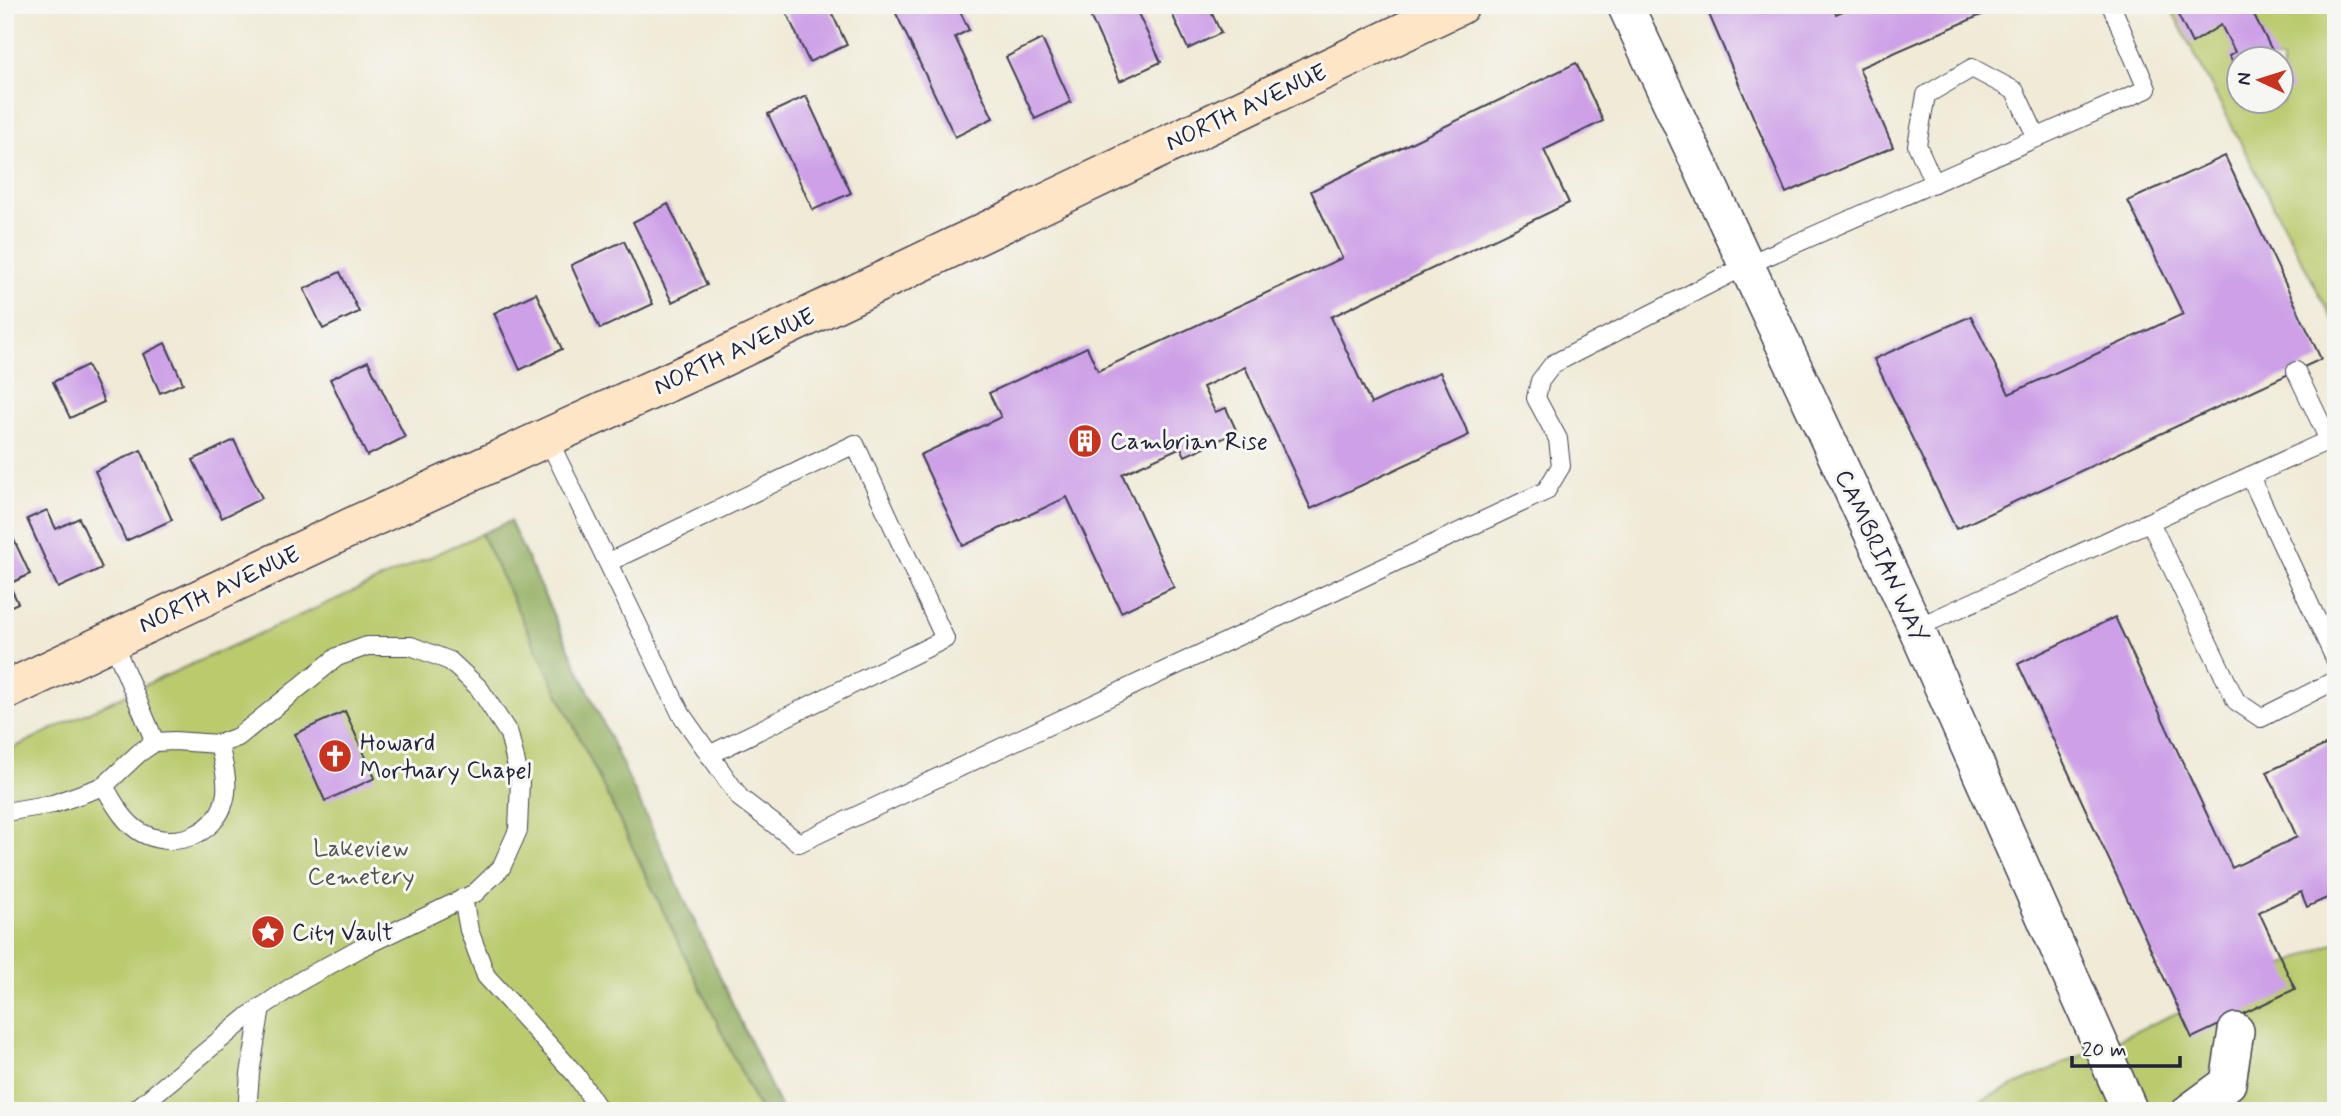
<svg xmlns="http://www.w3.org/2000/svg" width="2341" height="1116" font-family="Mynerve,sans-serif">
  <rect width="100%" height="100%" fill="#f6f6f2"/>
  <filter id="ink" filterUnits="userSpaceOnUse"><feTurbulence type="fractalNoise" baseFrequency=".0143" numOctaves="2"/><feDisplacementMap in="SourceGraphic" scale="14" xChannelSelector="R" yChannelSelector="G"/><feConvolveMatrix kernelMatrix="1 2 1 2 8 2 1 2 1" color-interpolation-filters="sRGB"/></filter>
  <filter id="wash" filterUnits="userSpaceOnUse"><feTurbulence type="fractalNoise" baseFrequency=".00686" numOctaves="4" result="noise"/><feDisplacementMap in="SourceGraphic" scale="28" xChannelSelector="R" yChannelSelector="G"/><feGaussianBlur stdDeviation="1.57" result="paint"/><feColorMatrix in="noise" values="0 0 0 0 0 0 0 0 0 0 0 0 0 0 0 0 0 1.4 0 .05"/><feComposite in="paint" operator="in"/></filter>
  <g filter="url(#wash)">
    <rect width="100%" height="100%" fill="#f0ead6"/>
    <g fill="#baca6d" stroke="#6e7654" stroke-width="2" fill-rule="evenodd">
      <path d="M 2169,5 L 2336,5 L 2336,326 ZM 2240,60 L 2282,60 L 2282,102 L 2240,102 Z"/>
      <polygon points="481,534 760,1111 5,1111 5,752 152,682"/>
      <polygon points="2336,942 2336,1111 1957,1111"/>
    </g>
    <polygon fill="#93ae60" stroke="#5a684e" stroke-width="2" points="510,521 782,1111 760,1111 481,534"/>
    <g id="blocks">
      <g fill="#cda0e7">
        <polygon points="789,5 828,5 847,45 809,62 784,7"/>
        <polygon points="892,5 957,5 969,30 955,37 993,118 955,137"/>
        <polygon points="1085,5 1134,5 1161,62 1120,81"/>
        <polygon points="1168,5 1208,5 1221,33 1188,49"/>
        <polygon points="1705,5 1832,5 1836,14 1857,5 2004,5 1859,68 1893,147 1786,193"/>
        <polygon points="2173,5 2249,5 2277,60 2240,60 2240,75 2229,56 2235,52 2221,25 2192,43"/>
        <polygon points="1042,39 1071,102 1035,119 1006,57"/>
        <polygon points="1576,63 1603,121 1544,150 1569,203 1331,317 1371,404 1440,372 1469,435 1311,509 1245,367 1203,387 1215,412 1226,408 1237,432 1185,456 1181,447 1122,474 1174,587 1121,612 1067,497 963,546 920,455 1001,417 989,393 1087,347 1098,371 1342,258 1311,191"/>
        <polygon points="2282,68 2292,89 2282,94"/>
        <polygon points="806,96 851,193 813,210 768,114"/>
        <polygon points="2225,156 2321,359 1956,529 1874,359 1971,316 2009,394 2183,314 2128,201"/>
        <polygon points="668,204 707,285 672,302 633,222"/>
        <polygon points="624,241 653,304 600,329 571,265"/>
        <polygon points="340,272 359,312 323,329 304,289"/>
        <polygon points="536,293 562,349 520,370 494,313"/>
        <polygon points="165,343 183,383 160,393 143,354"/>
        <polygon points="368,361 405,437 367,456 330,379"/>
        <polygon points="87,365 104,402 70,418 53,382"/>
        <polygon points="234,440 262,498 222,518 193,460"/>
        <polygon points="141,450 172,520 126,541 95,471"/>
        <polygon points="47,510 56,529 79,518 102,568 58,588 27,519"/>
        <polygon points="5,521 30,574 9,584 18,603 5,609"/>
        <polygon points="2115,617 2232,868 2297,837 2267,772 2336,740 2336,894 2307,907 2301,892 2259,912 2295,989 2192,1038 2018,664"/>
        <polygon points="345,711 375,778 325,801 295,734"/>
      </g>
    </g>
  </g>
  <g filter="url(#ink)">
    <use href="#blocks" fill-opacity="0" stroke="#414052" stroke-width="2"/>
    <g fill="none" stroke-linecap="round" stroke-linejoin="round">
      <g stroke="#414052" stroke-width="20">
        <g id="lane">
          <polyline points="1934,183 1917,145 1926,95 1972,68 2015,91 2037,138"/>
          <polyline points="547,437 681,714 740,798 799,843 1546,491 1561,466 1558,439 1536,398 1540,381 1553,364 1747,265 2147,89 2111,5"/>
          <polyline points="2250,476 2336,661"/>
          <polyline points="2150,522 2236,701 2261,718 2336,680"/>
          <polyline points="609,562 855,444 945,639 709,755"/>
          <polyline points="1916,628 2329,440 2296,371"/>
          <polyline points="112,640 155,742"/>
          <path d="M 104,786 C 114,803 124,823 142,833 C 176,851 221,833 226,793 C 228,777 222,759 219,744"/>
          <polyline points="5,812 53,804 104,786 139,753 155,742 174,741 219,744 238,737 337,657 367,646 411,646 450,661 479,688 509,734 520,780 518,830 501,868 475,893 360,948 302,980 250,1015 134,1111"/>
          <polyline points="463,898 469,930 486,976 576,1075 600,1111"/>
          <polyline points="247,1111 250,1074 261,1007"/>
        </g>
      </g>
      <g stroke="#414052" stroke-width="38">
        <g id="street">
          <polyline points="1625,5 1916,628 2130,1111"/>
          <polyline points="2190,1111 2228,1083 2236,1031"/>
        </g>
      </g>
      <g stroke="#414052" stroke-width="41">
        <polyline id="secondary" points="5,691 360,523 721,358 1460,5"/>
      </g>
      <use href="#lane" stroke="#fff" stroke-width="18"/>
      <use href="#street" stroke="#fff" stroke-width="35"/>
      <use href="#secondary" stroke="#fde5c5" stroke-width="38"/>
    </g>
  </g>
  <defs>
    <g id="building-disc" transform="scale(1.75)"><circle r="9.5" fill="#c8321e" stroke="#f6f6f2"/><path d="M-4-6H4V6H1V3H-1V6H-4ZM-2.5-4.3h1.7v1.8h-1.7ZM.8-4.3h1.7v1.8H.8ZM-2.5-1h1.7V.8h-1.7ZM.8-1h1.7V.8H.8Z" fill="#fff"/></g>
    <g id="church-disc" transform="scale(1.75)"><circle r="9.5" fill="#c8321e" stroke="#f6f6f2"/><path d="M-1.2-6h2.4v3.5h3.3v2.4h-3.3V6h-2.4V-.1h-3.3v-2.4h3.3Z" fill="#fff"/></g>
    <g id="sight-disc" transform="scale(1.75)"><circle r="9.5" fill="#c8321e" stroke="#f6f6f2"/><path d="M0-6L1.8-2.2L6-1.7L2.9 1.2L3.7 5.4L0 3.3L-3.7 5.4L-2.9 1.2L-6-1.7L-1.8-2.2Z" fill="#fff"/></g>
  </defs>
  <g fill-rule="evenodd">
    <use href="#building-disc" x="1085" y="441"/>
    <use href="#church-disc" x="335" y="756"/>
    <use href="#sight-disc" x="268" y="932"/>
  </g>
  <g text-anchor="middle" stroke-width="6" stroke-linejoin="round" paint-order="stroke">
    <g font-size="24" fill="#22223b" stroke="#f6f6f2">
      <text transform="translate(1246 107) rotate(-25)" y="8">NORTH AVENUE</text>
      <text transform="translate(734 351) rotate(-25)" y="8">NORTH AVENUE</text>
      <text transform="translate(1882 556) rotate(65)" y="8">CAMBRIAN WAY</text>
      <text transform="translate(219 589) rotate(-25)" y="8">NORTH AVENUE</text>
    </g>
    <g font-size="24" fill="#22223b" stroke="#f6f6f2" text-anchor="start">
      <text x="1110" y="449">Cambrian Rise</text>
      <text x="360" y="750">Howard<tspan x="360" dy="28">Mortuary Chapel</tspan></text>
      <text x="292" y="940">City Vault</text>
    </g>
    <g font-size="24" fill="#50544a" stroke="#f6f6f2">
      <text x="361" y="856">Lakeview<tspan x="361" dy="28">Cemetery</tspan></text>
    </g>
  </g>
  <rect width="2341" height="1116" fill="none" stroke="#f6f6f2" stroke-width="28"/>
  <g transform="translate(2260 80) rotate(274)"><circle r="33" fill="#f6f6f2" stroke="#a1a1a9" stroke-width="2"/>
  <path d="M0-5L12 26L0 18L-12 26Z" fill="#c8321e"/>
  <text y="-10" font-size="19" font-weight="bold" text-anchor="middle" fill="#22223b">N</text>
  </g>
  <path d="M2072 1056v10h108v-10" fill="none" stroke="#22223b" stroke-width="3.5"/>
  <text x="2082" y="1056" font-size="21" fill="#22223b" stroke="#f6f6f2" stroke-width="5" paint-order="stroke">20 m</text>
</svg>
